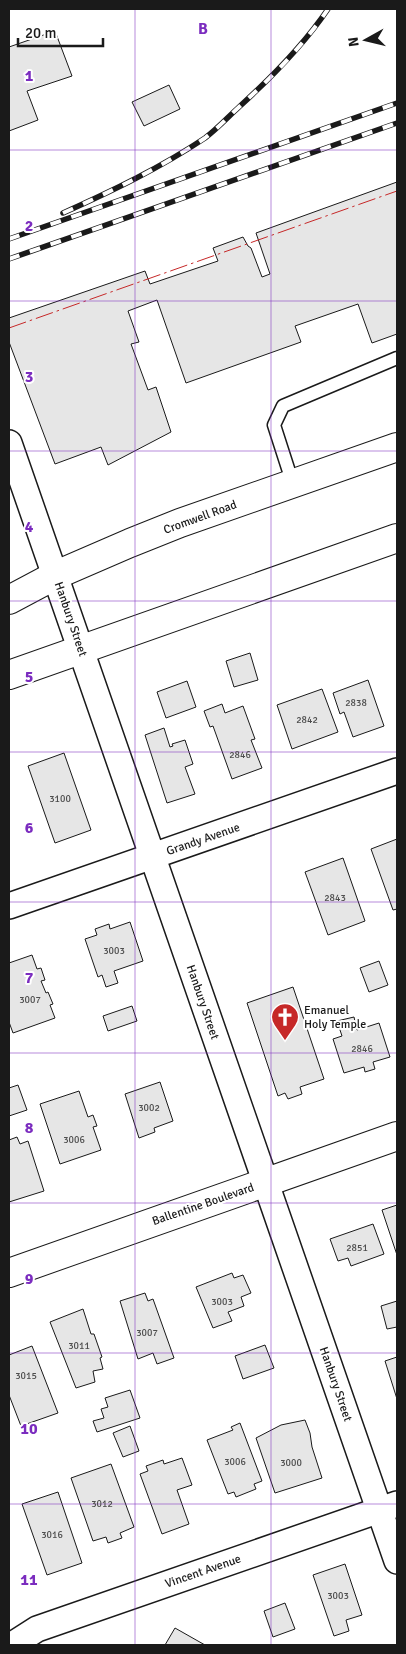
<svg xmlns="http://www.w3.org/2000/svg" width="406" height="1654" font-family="Signika,sans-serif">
  <rect width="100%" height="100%" fill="#fff"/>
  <g fill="#e6e6e6" stroke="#1a1a1a">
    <polygon points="55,31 72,76 27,91 38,120 9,131 9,47"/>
    <polygon points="169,85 180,109 144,126 132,102"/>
    <polygon points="397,182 397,334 372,343 358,304 295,326 301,342 186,383 157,300 128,311 139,342 131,344 148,390 156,387 171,432 108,465 101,447 55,464 9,342 9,318 145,271 150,284 218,261 213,248 243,237 248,246 251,248 262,277 270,274 256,233"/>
    <polygon points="250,653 258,680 234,687 226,661"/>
    <polygon points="368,680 384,726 353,737 344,712 340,714 333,693"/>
    <polygon points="187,681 196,707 166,718 157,692"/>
    <polygon points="322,689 338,732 292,749 277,705"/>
    <polygon points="222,704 225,713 243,706 255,739 251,740 262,768 232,779 213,726 210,727 204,711"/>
    <polygon points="164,728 170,747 173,746 172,744 185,740 193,764 185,767 195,794 167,803 145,735"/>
    <polygon points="64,753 91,830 55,843 28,766"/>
    <polygon points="397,839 397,909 393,910 371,849"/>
    <polygon points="343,858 365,921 328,935 305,872"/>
    <polygon points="130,922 143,961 114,971 118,983 106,987 102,975 98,977 85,939 97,935 95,929 109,924 110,929"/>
    <polygon points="32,955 37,969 41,968 45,980 41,981 46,993 48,992 53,1004 50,1005 55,1018 13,1033 9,1022 9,963"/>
    <polygon points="379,961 388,985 369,992 360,968"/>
    <polygon points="293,987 324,1079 300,1087 302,1094 288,1099 285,1093 278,1096 247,1003"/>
    <polygon points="132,1006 137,1021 108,1031 103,1016"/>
    <polygon points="354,1017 357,1030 379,1023 390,1057 373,1062 375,1069 365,1072 364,1067 344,1073 333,1039 342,1036 337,1021"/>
    <polygon points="160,1082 173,1121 154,1128 155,1132 139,1138 125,1094"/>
    <polygon points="18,1085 27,1110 9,1116 9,1088"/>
    <polygon points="79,1091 88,1117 93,1115 97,1126 93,1127 101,1150 60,1164 40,1104"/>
    <polygon points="17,1137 20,1144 28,1141 44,1191 9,1202 9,1140"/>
    <polygon points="397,1205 397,1255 382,1210"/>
    <polygon points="373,1224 384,1254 351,1266 348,1258 338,1261 330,1239"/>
    <polygon points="232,1273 234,1278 243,1275 251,1293 241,1297 244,1306 228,1312 232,1321 213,1328 196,1287"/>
    <polygon points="145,1293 148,1301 153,1299 174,1358 157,1364 153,1353 138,1359 120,1301"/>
    <polygon points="397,1301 397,1327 387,1329 381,1306"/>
    <polygon points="83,1309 91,1334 94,1334 102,1357 100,1358 103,1369 93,1371 95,1382 76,1388 50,1322"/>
    <polygon points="265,1345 274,1368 243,1379 235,1356"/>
    <polygon points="32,1346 58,1413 21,1426 9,1395 9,1355"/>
    <polygon points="397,1357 397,1399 385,1361"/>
    <polygon points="130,1390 140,1418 97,1432 93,1421 104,1418 101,1409 108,1407 105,1398"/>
    <polygon points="305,1420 310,1433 312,1447 322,1478 275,1493 256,1438 281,1425"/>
    <polygon points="240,1423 262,1481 254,1484 256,1489 236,1497 234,1492 228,1494 207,1440 233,1430 231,1427"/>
    <polygon points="130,1426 139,1451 123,1457 113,1433"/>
    <polygon points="182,1458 192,1485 177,1490 189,1524 162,1534 140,1474 148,1471 146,1466 163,1460 164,1464"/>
    <polygon points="111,1464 134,1527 120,1533 122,1538 108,1543 106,1537 93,1541 71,1478"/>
    <polygon points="58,1492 82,1563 47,1575 22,1504"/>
    <polygon points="345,1564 362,1615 346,1620 349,1631 334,1636 313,1575"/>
    <polygon points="285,1603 295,1629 273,1637 264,1611"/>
    <polygon points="175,1628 205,1645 165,1645"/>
  </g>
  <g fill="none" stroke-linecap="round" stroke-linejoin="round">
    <g stroke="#1a1a1a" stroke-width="15">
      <polyline id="service" points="293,484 274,425 283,406 397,358"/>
    </g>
    <g stroke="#1a1a1a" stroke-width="28">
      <g id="minor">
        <polyline points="9,443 397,1561"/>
        <polyline points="9,906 397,771"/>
        <polyline points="12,1645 37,1629 397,1504"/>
      </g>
    </g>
    <g stroke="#1a1a1a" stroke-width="30">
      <g id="tertiary">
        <polyline points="9,600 56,575 130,543 180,523 397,447"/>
        <polyline points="9,675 397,538"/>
      </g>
    </g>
    <g stroke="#1a1a1a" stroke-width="30">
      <polyline id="secondary" points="9,1273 397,1136"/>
    </g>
    <use href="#service" stroke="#fff" stroke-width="12"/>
    <use href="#minor" stroke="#fff" stroke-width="25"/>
    <use href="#tertiary" stroke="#fff" stroke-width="28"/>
    <use href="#secondary" stroke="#fff" stroke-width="28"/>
    <g stroke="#1a1a1a" stroke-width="5.5">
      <g id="rail">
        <path d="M 63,213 C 112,191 160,168 205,138 C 217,129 228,117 239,107 C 272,77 303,46 328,9"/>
        <polyline points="9,239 397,103"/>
        <polyline points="9,259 397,123"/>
      </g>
    </g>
    <use href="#rail" stroke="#fff" stroke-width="4" stroke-dasharray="11" stroke-linecap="butt"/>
    <polyline stroke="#c62828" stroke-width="1" stroke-dasharray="18 4 2.5 4" stroke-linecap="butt" points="9,328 397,191"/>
  </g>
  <path fill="none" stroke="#7b2cbf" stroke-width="1" stroke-opacity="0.55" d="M 135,9 L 135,1645M 271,9 L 271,1645M 9,150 L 397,150M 9,301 L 397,301M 9,451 L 397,451M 9,601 L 397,601M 9,752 L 397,752M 9,902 L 397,902M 9,1053 L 397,1053M 9,1203 L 397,1203M 9,1353 L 397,1353M 9,1504 L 397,1504"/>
  <defs>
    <g id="church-pin" transform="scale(1.4375)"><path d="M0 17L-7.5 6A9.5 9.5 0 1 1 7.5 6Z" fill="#c62828" stroke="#fff"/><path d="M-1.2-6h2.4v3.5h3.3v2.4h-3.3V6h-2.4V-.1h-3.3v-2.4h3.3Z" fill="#fff"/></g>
  </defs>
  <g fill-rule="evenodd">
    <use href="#church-pin" x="285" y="1017"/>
  </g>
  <g text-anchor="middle" stroke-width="4" stroke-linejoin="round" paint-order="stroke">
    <g font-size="10" fill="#4d4d4d">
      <text x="356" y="706">2838</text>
      <text x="307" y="723">2842</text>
      <text x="240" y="758">2846</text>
      <text x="60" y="802">3100</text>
      <text x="335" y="901">2843</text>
      <text x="114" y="954">3003</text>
      <text x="30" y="1003">3007</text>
      <text x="362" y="1052">2846</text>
      <text x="149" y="1111">3002</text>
      <text x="74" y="1143">3006</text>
      <text x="357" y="1251">2851</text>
      <text x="222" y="1305">3003</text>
      <text x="147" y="1336">3007</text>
      <text x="79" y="1349">3011</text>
      <text x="26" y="1379">3015</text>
      <text x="235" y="1465">3006</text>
      <text x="291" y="1466">3000</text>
      <text x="102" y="1507">3012</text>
      <text x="52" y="1538">3016</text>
      <text x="338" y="1599">3003</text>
    </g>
    <g font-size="12" fill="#1a1a1a" stroke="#fff">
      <text transform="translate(200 517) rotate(-20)" y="4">Cromwell Road</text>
      <text transform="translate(71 619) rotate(71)" y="4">Hanbury Street</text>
      <text transform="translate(203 839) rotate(-19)" y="4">Grandy Avenue</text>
      <text transform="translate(203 1002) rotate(71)" y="4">Hanbury Street</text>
      <text transform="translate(203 1204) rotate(-19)" y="4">Ballentine Boulevard</text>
      <text transform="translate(336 1384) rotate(71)" y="4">Hanbury Street</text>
      <text transform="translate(203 1571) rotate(-19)" y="4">Vincent Avenue</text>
    </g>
    <g font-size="12" fill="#1a1a1a" stroke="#fff" text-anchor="start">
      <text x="304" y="1014">Emanuel<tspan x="304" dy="14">Holy Temple</tspan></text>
    </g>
  </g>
  <g font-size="16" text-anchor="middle" font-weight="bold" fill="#7b2cbf" stroke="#fff" stroke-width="4" stroke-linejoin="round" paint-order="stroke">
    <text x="203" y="34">B</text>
    <text x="29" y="81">1</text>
    <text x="29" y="231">2</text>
    <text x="29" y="382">3</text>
    <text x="29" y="532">4</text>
    <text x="29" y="682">5</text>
    <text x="29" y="833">6</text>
    <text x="29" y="983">7</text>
    <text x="29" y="1133">8</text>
    <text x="29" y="1284">9</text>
    <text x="29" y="1434">10</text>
    <text x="29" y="1585">11</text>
  </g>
  <rect width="406" height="1654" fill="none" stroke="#1a1a1a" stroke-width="20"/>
  <g transform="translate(366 40) rotate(262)" stroke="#ffffff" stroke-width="4" paint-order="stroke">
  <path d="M0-4L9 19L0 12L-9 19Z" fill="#1a1a1a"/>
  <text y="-8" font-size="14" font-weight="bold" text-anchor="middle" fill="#1a1a1a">N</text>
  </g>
  <path d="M18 38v8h85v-8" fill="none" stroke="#1a1a1a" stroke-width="2.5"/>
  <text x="25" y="38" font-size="15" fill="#1a1a1a" stroke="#ffffff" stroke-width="4" paint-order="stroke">20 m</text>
</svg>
